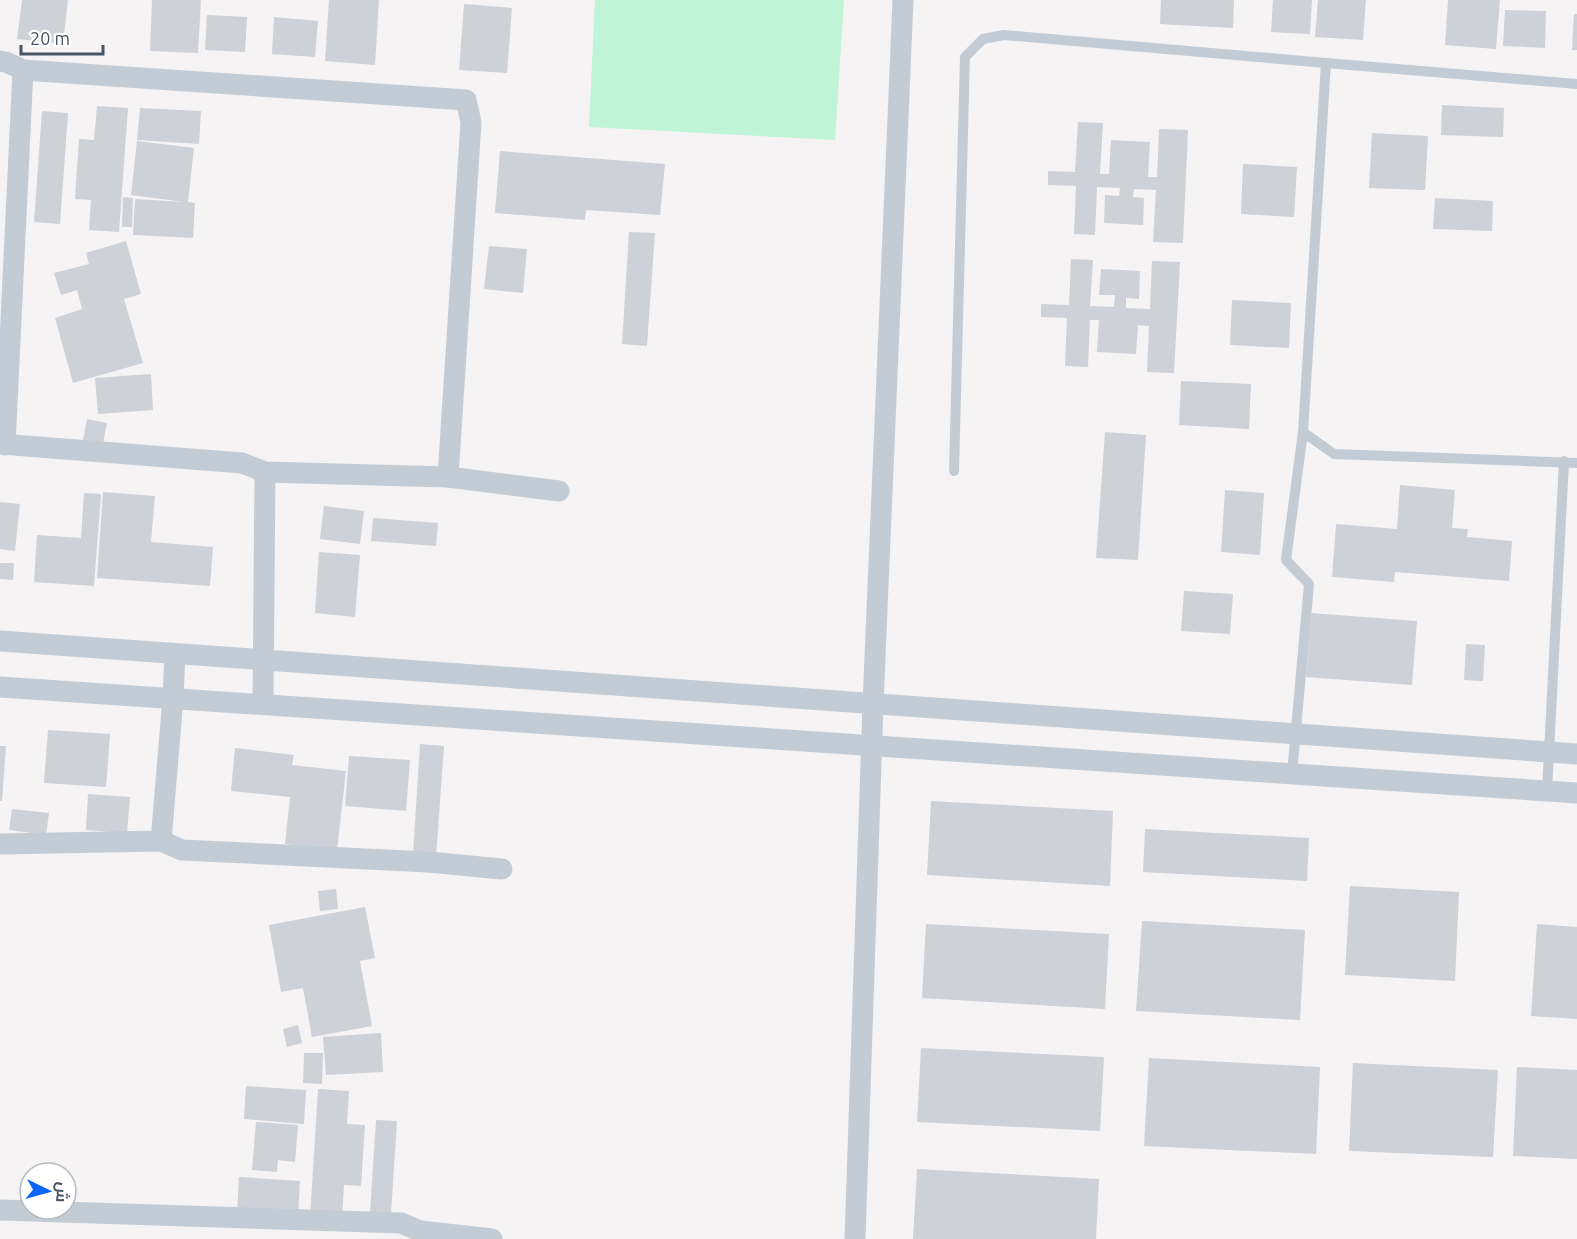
<svg xmlns="http://www.w3.org/2000/svg" width="1577" height="1239" font-family="Ubuntu,Cairo,sans-serif">
  <rect width="100%" height="100%" fill="#f5f3f3"/>
  <polygon fill="#bff4d7" points="595,0 844,0 835,140 589,127"/>
  <g fill="#ced1d8">
    <polygon points="22,0 68,0 63,44 17,39"/>
    <polygon points="152,0 201,0 198,53 150,51"/>
    <polygon points="329,0 379,0 375,65 325,61"/>
    <polygon points="1161,0 1234,0 1233,28 1160,24"/>
    <polygon points="1273,0 1312,0 1310,34 1271,32"/>
    <polygon points="1318,0 1366,0 1363,40 1315,37"/>
    <polygon points="1448,0 1500,0 1496,49 1445,45"/>
    <polygon points="464,4 512,8 507,73 459,70"/>
    <polygon points="1505,10 1546,11 1545,48 1503,46"/>
    <polygon points="1574,14 1577,14 1577,50 1572,50"/>
    <polygon points="207,15 247,17 245,52 205,50"/>
    <polygon points="274,17 318,21 315,57 272,54"/>
    <polygon points="1442,105 1504,108 1503,137 1441,135"/>
    <polygon points="97,106 128,108 119,232 89,230 91,200 75,199 79,139 94,140"/>
    <polygon points="140,108 201,111 199,144 137,140"/>
    <polygon points="42,111 68,113 60,224 34,222"/>
    <polygon points="1078,122 1103,123 1100,174 1109,174 1111,140 1150,142 1148,177 1157,177 1159,129 1188,130 1183,243 1153,242 1156,190 1134,189 1133,197 1144,198 1143,225 1104,223 1105,195 1119,196 1120,188 1097,187 1095,235 1074,234 1076,186 1048,185 1048,171 1075,172"/>
    <polygon points="1372,133 1428,136 1425,190 1369,188"/>
    <polygon points="137,141 194,148 188,202 195,203 193,238 133,235 135,199 184,202 131,195"/>
    <polygon points="500,151 665,164 660,215 586,210 585,220 495,213"/>
    <polygon points="1243,164 1297,167 1294,217 1241,214"/>
    <polygon points="123,197 133,198 132,227 122,227"/>
    <polygon points="1435,198 1493,201 1492,231 1433,229"/>
    <polygon points="629,232 655,233 647,346 622,344"/>
    <polygon points="126,241 141,294 124,299 143,363 73,383 55,318 82,309 77,290 61,295 54,273 89,264 86,253"/>
    <polygon points="489,246 527,249 523,293 484,289"/>
    <polygon points="1071,259 1093,260 1090,306 1114,307 1115,295 1099,295 1101,269 1140,271 1139,299 1126,298 1126,308 1150,309 1152,261 1180,262 1174,373 1147,372 1149,326 1138,325 1136,354 1097,352 1099,320 1090,320 1088,367 1065,366 1067,318 1041,317 1041,304 1069,305"/>
    <polygon points="1232,300 1291,303 1289,348 1230,345"/>
    <polygon points="151,374 153,410 98,414 95,378"/>
    <polygon points="1181,381 1251,384 1249,429 1179,425"/>
    <polygon points="87,419 107,423 103,444 83,440"/>
    <polygon points="1105,432 1146,435 1138,560 1096,558"/>
    <polygon points="1400,485 1455,490 1452,528 1468,529 1467,537 1512,541 1509,581 1395,572 1394,582 1332,577 1336,524 1397,529"/>
    <polygon points="1225,490 1264,493 1260,555 1221,552"/>
    <polygon points="103,492 155,496 151,542 213,547 210,586 97,578"/>
    <polygon points="84,493 101,494 94,586 34,582 37,535 81,538"/>
    <polygon points="0,502 20,504 15,551 0,549"/>
    <polygon points="324,506 364,511 360,544 320,539"/>
    <polygon points="373,518 438,523 436,546 371,541"/>
    <polygon points="319,552 360,555 355,617 315,613"/>
    <polygon points="0,563 14,563 13,580 0,579"/>
    <polygon points="1184,591 1233,594 1230,634 1181,631"/>
    <polygon points="1311,613 1417,621 1412,685 1306,677"/>
    <polygon points="1466,644 1485,645 1483,681 1464,680"/>
    <polygon points="48,730 110,734 106,787 44,783"/>
    <polygon points="420,744 444,746 436,857 413,855"/>
    <polygon points="0,746 6,746 2,801 0,801"/>
    <polygon points="235,748 294,755 292,765 346,771 337,850 285,844 290,797 231,791"/>
    <polygon points="349,756 410,760 406,811 345,806"/>
    <polygon points="88,794 130,797 127,833 86,830"/>
    <polygon points="931,801 1113,811 1110,886 927,875"/>
    <polygon points="12,809 49,813 46,835 9,830"/>
    <polygon points="1145,829 1309,838 1307,881 1143,872"/>
    <polygon points="1350,886 1459,892 1455,981 1345,975"/>
    <polygon points="336,889 338,909 320,911 318,891"/>
    <polygon points="365,907 375,958 360,961 372,1026 312,1037 303,988 281,992 269,925"/>
    <polygon points="1142,921 1305,930 1300,1020 1136,1011"/>
    <polygon points="926,924 1109,934 1105,1009 922,998"/>
    <polygon points="1537,924 1577,927 1577,1019 1531,1016"/>
    <polygon points="298,1025 302,1043 287,1047 283,1029"/>
    <polygon points="381,1033 383,1072 326,1075 323,1037"/>
    <polygon points="921,1048 1104,1057 1100,1131 917,1122"/>
    <polygon points="304,1053 323,1053 322,1084 303,1083"/>
    <polygon points="1149,1058 1320,1067 1316,1154 1144,1146"/>
    <polygon points="1353,1063 1498,1070 1493,1157 1349,1151"/>
    <polygon points="1517,1067 1577,1070 1577,1159 1513,1156"/>
    <polygon points="246,1086 306,1090 304,1124 244,1119"/>
    <polygon points="318,1089 349,1091 347,1124 365,1125 361,1186 344,1185 342,1220 310,1217"/>
    <polygon points="376,1120 397,1121 391,1214 370,1213"/>
    <polygon points="256,1122 298,1125 295,1162 278,1160 277,1172 252,1170"/>
    <polygon points="917,1169 1099,1179 1096,1239 913,1239"/>
    <polygon points="239,1177 300,1181 298,1217 237,1213"/>
  </g>
  <g fill="none" stroke-linecap="round" stroke-linejoin="round">
    <g stroke="#c3ccd5" stroke-width="10">
      <polyline points="1326,63 1577,84"/>
      <polyline points="954,471 965,57 983,39 1004,35 1326,63 1303,432 1334,454 1577,463"/>
      <polyline points="1292,774 1309,584 1286,560 1303,432"/>
      <polyline points="1547,791 1564,461"/>
    </g>
    <g stroke="#c3ccd5" stroke-width="21">
      <polyline points="0,61 6,62 23,70 466,100 471,122 448,477"/>
      <polyline points="0,444 242,463 265,472 448,477 559,491"/>
      <polyline points="5,445 23,70"/>
      <polyline points="0,641 1577,754"/>
      <polyline points="0,687 1577,793"/>
      <polyline points="263,704 265,472"/>
      <polyline points="161,841 173,698 175,654"/>
      <polyline points="0,844 161,841 182,850 428,862 502,869"/>
      <polyline points="0,1210 401,1223 420,1231 492,1239"/>
      <polyline points="855,1239 873,704 903,0"/>
    </g>
  </g>
  <g transform="translate(48 1191) rotate(95)"><circle r="28" fill="#ffffff" stroke="#b6bbc0" stroke-width="1.5"/>
  <path d="M0-4.5L10 22L0 15L-10 22Z" fill="#0c65f6"/>
  <text y="-9" font-size="16" font-weight="bold" text-anchor="middle" fill="#485462">ش</text>
  </g>
  <path d="M21 45v9h82v-9" fill="none" stroke="#485462" stroke-width="3"/>
  <text x="30" y="45" font-size="18" fill="#485462" stroke="#ffffff" stroke-width="4.5" paint-order="stroke">20 m</text>
</svg>
